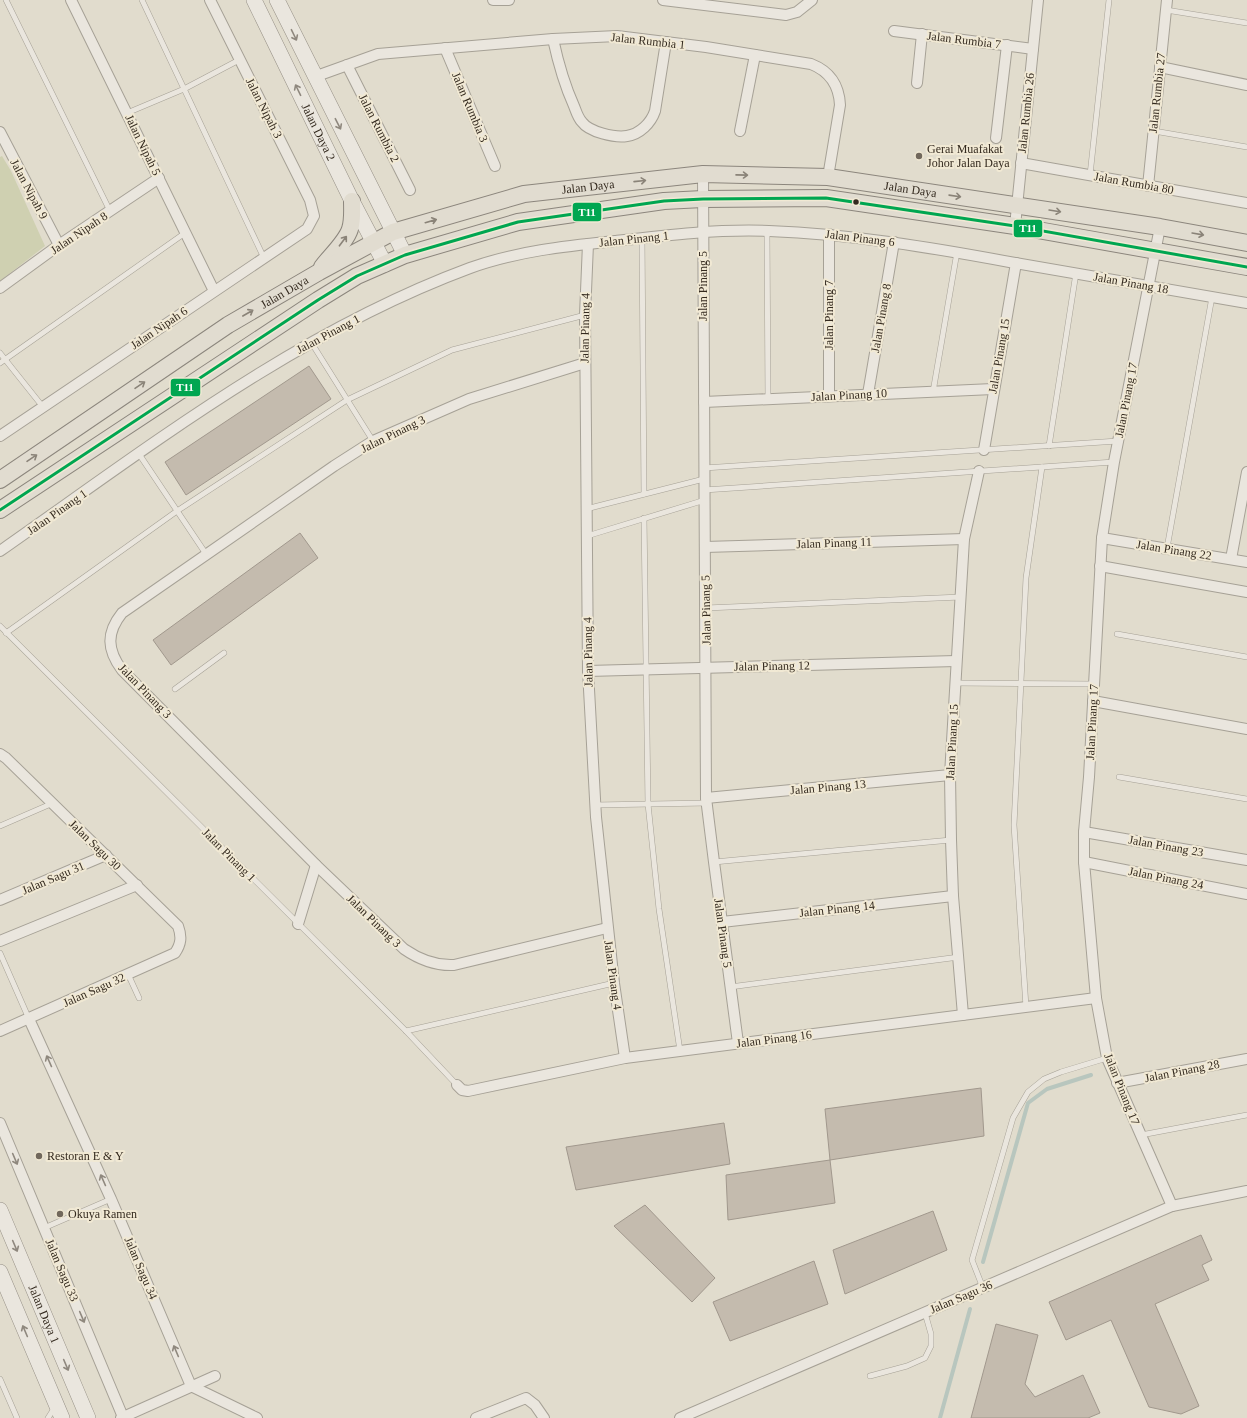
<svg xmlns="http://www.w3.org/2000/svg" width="1247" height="1418" font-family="'Times New Roman',serif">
  <rect width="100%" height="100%" fill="#e1dccd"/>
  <polygon fill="#cfd0b1" points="2,156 11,171 45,246 0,281 0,157"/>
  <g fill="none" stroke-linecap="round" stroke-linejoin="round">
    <g stroke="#b8c6be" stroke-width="4">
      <polyline points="983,1262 1028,1103 1047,1089 1091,1075"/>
      <polyline points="940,1418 970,1309"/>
    </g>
  </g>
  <g fill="#c4bbae" stroke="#a1988d">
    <polygon points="309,366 331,399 186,495 165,462"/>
    <polygon points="300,533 318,558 171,665 153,640"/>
    <polygon points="981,1088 984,1136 830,1160 825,1109"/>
    <polygon points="724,1123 730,1164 576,1190 566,1147"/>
    <polygon points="830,1160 835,1203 728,1220 726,1175"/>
    <polygon points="645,1205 715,1278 692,1302 614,1226"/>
    <polygon points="933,1211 947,1250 845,1294 833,1250"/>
    <polygon points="1201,1235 1212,1260 1202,1265 1209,1280 1155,1304 1199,1406 1181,1414 1149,1407 1111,1320 1066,1340 1049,1302"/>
    <polygon points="814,1261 828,1304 730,1341 713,1302"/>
    <polygon points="996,1324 1038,1335 1025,1384 1035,1397 1083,1375 1100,1413 1088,1418 971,1418"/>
  </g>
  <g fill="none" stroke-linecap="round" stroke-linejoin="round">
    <g stroke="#a6a196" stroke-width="6">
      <g id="service">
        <polyline points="6,0 110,211"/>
        <polyline points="142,0 264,258"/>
        <polyline points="1166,10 1247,23"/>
        <polyline points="127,113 184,89 239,60"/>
        <polyline points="1154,131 1247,147"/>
        <polyline points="1090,175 1109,0"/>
        <polyline points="767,231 768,400"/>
        <polyline points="642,238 644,494"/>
        <polyline points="311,342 373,441"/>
        <polyline points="0,353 43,407"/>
        <polyline points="0,363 185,233"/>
        <polyline points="933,392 957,252"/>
        <polyline points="1049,446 1076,273"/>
        <polyline points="139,454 206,554"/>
        <polyline points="704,468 1118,441"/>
        <polyline points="704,490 1114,462"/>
        <polyline points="586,509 704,479"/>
        <polyline points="644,518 648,804 659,909 680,1051"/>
        <polyline points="587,536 705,500"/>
        <polyline points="1167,548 1212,297"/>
        <polyline points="706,608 961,597"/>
        <polyline points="0,626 406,1031 457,1085"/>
        <polyline points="6,633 177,511 347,400 452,350 585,315"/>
        <polyline points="1117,634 1247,657"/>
        <polyline points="955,683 1094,684"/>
        <polyline points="175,689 224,653"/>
        <polyline points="1119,777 1247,799"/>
        <polyline points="595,805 707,803"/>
        <polyline points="0,826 53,803"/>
        <polyline points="714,862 951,840"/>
        <polyline points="0,953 29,1019"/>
        <polyline points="128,974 139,998"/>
        <polyline points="730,987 959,957"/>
        <polyline points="1026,1007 1014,825 1026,578 1042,467"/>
        <polyline points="406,1031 614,983"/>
        <polyline points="1141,1135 1247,1115"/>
        <polyline points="44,1228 111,1199"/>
        <polyline points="983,1288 972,1260 1013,1118 1028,1092 1044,1079 1061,1072 1107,1058"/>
        <polyline points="870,1376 907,1366 925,1358 931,1346 931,1334 925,1313"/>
        <polyline points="0,1379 17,1418"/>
        <polyline points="48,1418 55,1407"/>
      </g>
    </g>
    <g stroke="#a6a196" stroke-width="12">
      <g id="minor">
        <polyline points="71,0 214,291"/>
        <polyline points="493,0 509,0"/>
        <polyline points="663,0 786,15 797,12 812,0"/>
        <polyline points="894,31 1033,49"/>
        <path d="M 553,39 C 558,62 564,84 574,106 C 576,111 578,118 582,122 C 589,132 615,138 627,136 C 640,134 651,123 655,111 L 666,42"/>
        <polyline points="445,48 495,166"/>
        <polyline points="347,65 410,190"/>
        <polyline points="1160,67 1247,85"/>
        <path d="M 314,77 L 378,54 L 553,39 L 617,36 L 706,47 L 811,64 C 829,71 839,85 840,105 L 828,177"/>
        <polyline points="917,83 922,34"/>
        <polyline points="740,131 755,55"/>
        <polyline points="0,132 59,245"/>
        <polyline points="996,138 1007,45"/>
        <polyline points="1021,163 1247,203"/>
        <polyline points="703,174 706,798 714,862 738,1043"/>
        <polyline points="1148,186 1167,0"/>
        <polyline points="1015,226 1038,0"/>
        <polyline points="1160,227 1114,462 1102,538 1089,777 1084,832 1084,862 1096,998 1107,1058 1172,1206"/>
        <polyline points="588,244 585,315 588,671 596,817 614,983 625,1058"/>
        <polyline points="0,288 59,245 159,178"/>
        <path d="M 585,363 L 469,399 L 373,441 L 334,466 L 122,613 C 106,633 107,650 122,670 L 316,865 L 404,949 C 420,960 435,966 454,965 L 607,928"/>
        <polyline points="868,394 894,242"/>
        <polyline points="829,396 829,234"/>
        <polyline points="704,402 993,389"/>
        <polyline points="0,436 307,229 314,216 310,200 210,0"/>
        <polyline points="984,450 1016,263"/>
        <polyline points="1102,538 1247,562"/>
        <polyline points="705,547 964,539"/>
        <path d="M 0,551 C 150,446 297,332 470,268 C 517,251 567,246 615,241 C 667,235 718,229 769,231 C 852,234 934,248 1015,263 C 1093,277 1170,290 1247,303"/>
        <polyline points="1231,559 1247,472"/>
        <polyline points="1100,566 1247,592"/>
        <polyline points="588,671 956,661"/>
        <polyline points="1093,701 1247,729"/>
        <path d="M 0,754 L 6,758 L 178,926 C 182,937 181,944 175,953 L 0,1031"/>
        <polyline points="706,798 950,775"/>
        <polyline points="1084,832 1247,860"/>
        <polyline points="1084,862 1247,894"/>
        <polyline points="0,900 106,855"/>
        <polyline points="722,922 953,896"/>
        <polyline points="298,924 316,865"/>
        <polyline points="0,941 137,885"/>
        <polyline points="963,1015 953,896 951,840 950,775 964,539 979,471"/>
        <polyline points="29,1019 111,1199 191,1386 257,1418"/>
        <polyline points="1117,1083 1247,1059"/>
        <polyline points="457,1085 462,1090 468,1091 625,1058 1096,998"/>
        <polyline points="0,1123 123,1417"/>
        <polyline points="121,1418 215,1376"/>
        <polyline points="476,1418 526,1398 535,1405 544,1418"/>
        <polyline points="680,1418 1172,1206 1247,1191"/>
      </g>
    </g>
    <g stroke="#969086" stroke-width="16">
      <g id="secondary">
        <path id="s1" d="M 254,0 L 352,201 L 385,264"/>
        <polyline points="277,0 405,255"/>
        <path id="s2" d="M 0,1210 L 88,1418"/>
        <polyline points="0,1272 62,1418"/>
      </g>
    </g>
    <g stroke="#8c867d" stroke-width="18">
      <g id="primary">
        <path d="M 322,267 C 330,256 346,242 350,229 C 353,220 352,210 352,201"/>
        <path id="s3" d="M 0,480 L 228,325 L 319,272 L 393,232 L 524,194 L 703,174 L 828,177 L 1160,227 L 1247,243"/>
        <polyline points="0,510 318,300 357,276 405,255 518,222 664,201 703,199 826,198 1015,226 1247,267"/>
      </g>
    </g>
    <use href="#service" stroke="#eae6de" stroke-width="5"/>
    <use href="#minor" stroke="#eae6de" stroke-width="10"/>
    <use href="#secondary" stroke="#eae6de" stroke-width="15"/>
    <use href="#primary" stroke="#e1dcd0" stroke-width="16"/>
    <g stroke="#f1e9d4" stroke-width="6">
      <polyline id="bus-1" points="0,510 318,300 357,276 405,255 518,222 664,201 703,199 826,198 1015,226 1247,267"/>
    </g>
    <use href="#bus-1" stroke="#00a651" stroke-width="3"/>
  </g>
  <defs><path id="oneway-shaft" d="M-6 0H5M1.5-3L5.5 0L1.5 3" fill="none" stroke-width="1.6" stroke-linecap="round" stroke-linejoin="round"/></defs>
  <g stroke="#8f887e">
    <use href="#oneway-shaft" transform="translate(294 35) rotate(64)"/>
    <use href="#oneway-shaft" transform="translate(298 90) rotate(-116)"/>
    <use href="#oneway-shaft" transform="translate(338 124) rotate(63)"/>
    <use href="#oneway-shaft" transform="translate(49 1061) rotate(-114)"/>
    <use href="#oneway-shaft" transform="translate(15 1159) rotate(67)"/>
    <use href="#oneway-shaft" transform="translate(103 1180) rotate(-114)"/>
    <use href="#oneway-shaft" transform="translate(15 1246) rotate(67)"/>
    <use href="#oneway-shaft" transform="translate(82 1317) rotate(67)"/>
    <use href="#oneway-shaft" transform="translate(25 1331) rotate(-113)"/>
    <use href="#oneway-shaft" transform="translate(176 1351) rotate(-113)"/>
    <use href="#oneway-shaft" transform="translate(66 1365) rotate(67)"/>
  </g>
  <g stroke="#8a8378">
    <use href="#oneway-shaft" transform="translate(742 175) rotate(1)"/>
    <use href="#oneway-shaft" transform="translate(640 181) rotate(-6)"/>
    <use href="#oneway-shaft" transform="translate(955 196) rotate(8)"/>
    <use href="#oneway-shaft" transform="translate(1055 211) rotate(9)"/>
    <use href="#oneway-shaft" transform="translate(431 221) rotate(-16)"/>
    <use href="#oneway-shaft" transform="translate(1198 234) rotate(10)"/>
    <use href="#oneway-shaft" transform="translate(343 241) rotate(-53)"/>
    <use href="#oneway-shaft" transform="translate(248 313) rotate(-30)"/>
    <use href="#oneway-shaft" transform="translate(140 385) rotate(-34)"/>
    <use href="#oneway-shaft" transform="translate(32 458) rotate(-34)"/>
  </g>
  <g fill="#71685c" stroke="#f1e9d4" stroke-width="1.5">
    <circle cx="919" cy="156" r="4"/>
    <circle cx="39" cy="1156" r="4"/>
    <circle cx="60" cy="1214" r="4"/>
  </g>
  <circle fill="#342a1f" stroke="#f1e9d4" stroke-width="1.5" cx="856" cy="202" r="3.5"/>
  <g text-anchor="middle" stroke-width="4" stroke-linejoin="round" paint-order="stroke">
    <g font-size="12" fill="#342a1f" stroke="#f1e9d4">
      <text transform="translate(964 40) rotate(7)" y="4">Jalan Rumbia 7</text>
      <text transform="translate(648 41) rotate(6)" y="4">Jalan Rumbia 1</text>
      <text transform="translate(1157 93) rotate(-84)" y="4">Jalan Rumbia 27</text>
      <text transform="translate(470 107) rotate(67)" y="4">Jalan Rumbia 3</text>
      <text transform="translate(264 108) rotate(63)" y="4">Jalan Nipah 3</text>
      <text transform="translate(1026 113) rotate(-84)" y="4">Jalan Rumbia 26</text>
      <text transform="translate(379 128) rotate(63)" y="4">Jalan Rumbia 2</text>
      <text dy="4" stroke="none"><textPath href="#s1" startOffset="147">Jalan Daya 2</textPath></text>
      <text transform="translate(143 145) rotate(64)" y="4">Jalan Nipah 5</text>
      <text transform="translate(1134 183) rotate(10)" y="4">Jalan Rumbia 80</text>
      <text dy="4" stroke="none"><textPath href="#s3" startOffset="666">Jalan Daya</textPath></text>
      <text transform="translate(29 189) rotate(62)" y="4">Jalan Nipah 9</text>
      <text dy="4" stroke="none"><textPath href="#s3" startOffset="990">Jalan Daya</textPath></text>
      <text transform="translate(79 233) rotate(-34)" y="4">Jalan Nipah 8</text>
      <text transform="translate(860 238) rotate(7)" y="4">Jalan Pinang 6</text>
      <text transform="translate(634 239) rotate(-6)" y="4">Jalan Pinang 1</text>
      <text transform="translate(1131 283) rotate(10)" y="4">Jalan Pinang 18</text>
      <text transform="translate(703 286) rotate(-90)" y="4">Jalan Pinang 5</text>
      <text dy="4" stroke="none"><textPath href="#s3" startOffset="341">Jalan Daya</textPath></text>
      <text transform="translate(829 315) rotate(-90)" y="4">Jalan Pinang 7</text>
      <text transform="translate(881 318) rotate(-80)" y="4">Jalan Pinang 8</text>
      <text transform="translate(159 328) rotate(-34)" y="4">Jalan Nipah 6</text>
      <text transform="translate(585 328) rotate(-89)" y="4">Jalan Pinang 4</text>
      <text transform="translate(328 334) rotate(-28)" y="4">Jalan Pinang 1</text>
      <text transform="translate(999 356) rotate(-80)" y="4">Jalan Pinang 15</text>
      <text transform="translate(849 395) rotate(-3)" y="4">Jalan Pinang 10</text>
      <text transform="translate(1126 400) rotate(-79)" y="4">Jalan Pinang 17</text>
      <text transform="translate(393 434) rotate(-26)" y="4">Jalan Pinang 3</text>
      <text transform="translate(57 512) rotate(-35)" y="4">Jalan Pinang 1</text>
      <text transform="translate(834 543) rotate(-2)" y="4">Jalan Pinang 11</text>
      <text transform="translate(1174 550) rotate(9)" y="4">Jalan Pinang 22</text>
      <text transform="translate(706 610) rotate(-91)" y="4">Jalan Pinang 5</text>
      <text transform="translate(588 652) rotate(-91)" y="4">Jalan Pinang 4</text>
      <text transform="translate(772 666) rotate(-1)" y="4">Jalan Pinang 12</text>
      <text transform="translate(145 691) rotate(46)" y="4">Jalan Pinang 3</text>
      <text transform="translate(1092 722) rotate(-87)" y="4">Jalan Pinang 17</text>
      <text transform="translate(952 742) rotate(-87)" y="4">Jalan Pinang 15</text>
      <text transform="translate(828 787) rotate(-5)" y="4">Jalan Pinang 13</text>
      <text transform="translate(95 845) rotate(44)" y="4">Jalan Sagu 30</text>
      <text transform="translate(1166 846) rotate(10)" y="4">Jalan Pinang 23</text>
      <text transform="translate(229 855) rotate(45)" y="4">Jalan Pinang 1</text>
      <text transform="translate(53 878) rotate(-23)" y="4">Jalan Sagu 31</text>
      <text transform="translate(1166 878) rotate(11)" y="4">Jalan Pinang 24</text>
      <text transform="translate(837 909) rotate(-6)" y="4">Jalan Pinang 14</text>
      <text transform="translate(374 921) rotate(44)" y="4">Jalan Pinang 3</text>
      <text transform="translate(723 933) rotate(82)" y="4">Jalan Pinang 5</text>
      <text transform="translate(613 975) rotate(82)" y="4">Jalan Pinang 4</text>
      <text transform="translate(94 990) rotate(-24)" y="4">Jalan Sagu 32</text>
      <text transform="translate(774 1039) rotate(-7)" y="4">Jalan Pinang 16</text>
      <text transform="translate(1182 1071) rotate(-11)" y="4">Jalan Pinang 28</text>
      <text transform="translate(1122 1089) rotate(68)" y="4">Jalan Pinang 17</text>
      <text transform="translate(141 1268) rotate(67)" y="4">Jalan Sagu 34</text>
      <text transform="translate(62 1270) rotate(67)" y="4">Jalan Sagu 33</text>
      <text transform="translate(961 1297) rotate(-23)" y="4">Jalan Sagu 36</text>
      <text dy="4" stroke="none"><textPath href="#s2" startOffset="113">Jalan Daya 1</textPath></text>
    </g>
    <g font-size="12" fill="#342a1f" stroke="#f1e9d4" text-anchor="start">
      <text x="927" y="153">Gerai Muafakat<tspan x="927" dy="14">Johor Jalan Daya</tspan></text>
      <text x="47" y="1160">Restoran E &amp; Y</text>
      <text x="68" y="1218">Okuya Ramen</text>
    </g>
  </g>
  <g stroke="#f1e9d4" stroke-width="1.5">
    <rect x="572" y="202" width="30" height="20" rx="4" fill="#00a651"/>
    <rect x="1013" y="219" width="30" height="19" rx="4" fill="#00a651"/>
    <rect x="170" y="378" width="31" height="19" rx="4" fill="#00a651"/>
  </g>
  <g font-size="11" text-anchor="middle" font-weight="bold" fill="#fff">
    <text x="587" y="216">T11</text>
    <text x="1028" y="232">T11</text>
    <text x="185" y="391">T11</text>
  </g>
</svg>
